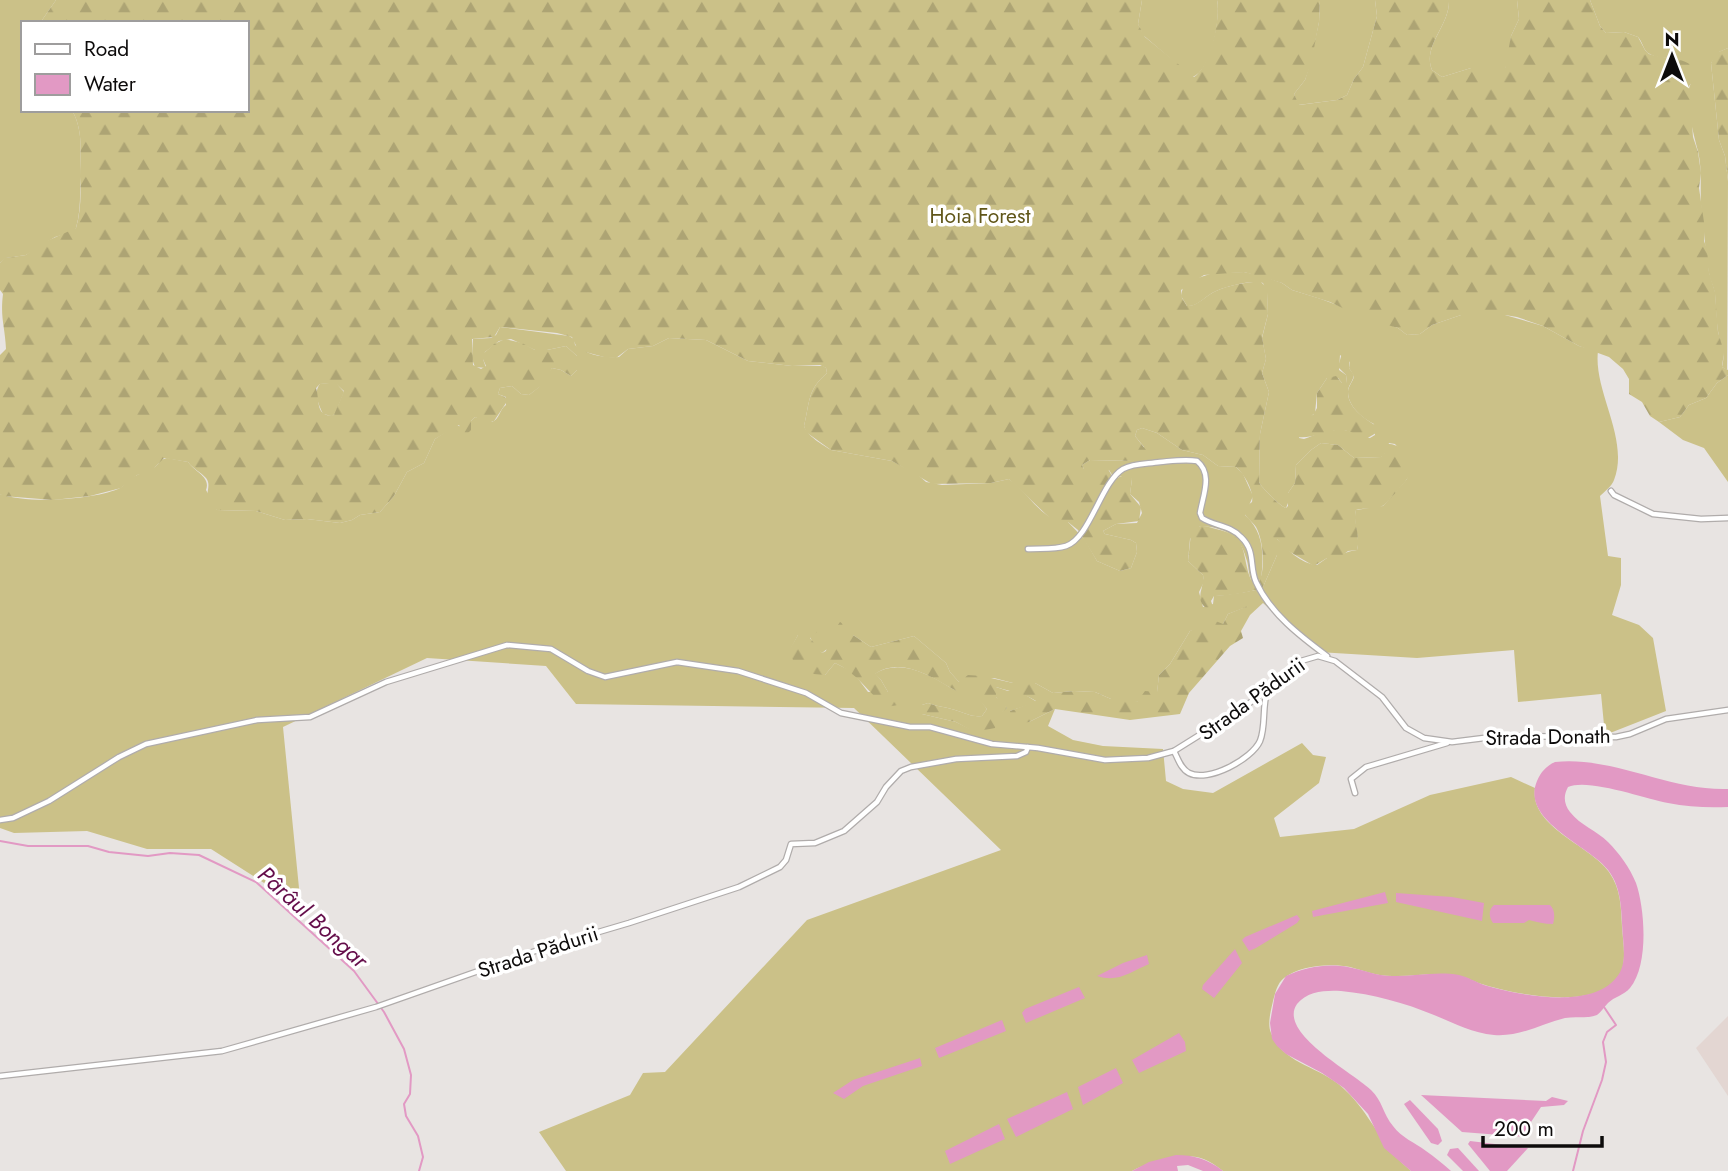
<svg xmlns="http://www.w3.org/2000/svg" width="1728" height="1171" font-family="Jost,sans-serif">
  <defs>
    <pattern id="forest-firs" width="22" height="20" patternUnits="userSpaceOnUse" patternTransform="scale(1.75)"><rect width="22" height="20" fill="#cbc188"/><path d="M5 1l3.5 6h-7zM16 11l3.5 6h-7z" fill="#ada474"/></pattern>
  </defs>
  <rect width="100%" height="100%" fill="#e8e4e2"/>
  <polygon fill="#e3d6d2" points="1728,1016 1728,1096 1696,1048"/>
  <g fill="#cbc188" fill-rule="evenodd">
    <path d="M 0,0 L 56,0 L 40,23 L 23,23 L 23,110 L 72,110 C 84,132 80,153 80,177 C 80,194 81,211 76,228 L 72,232 L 55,237 L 26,255 L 6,258 L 0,263 Z"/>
    <path d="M 1142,0 L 1217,0 C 1221,18 1211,72 1192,77 L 1143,35 L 1138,24 Z"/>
    <polygon points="1320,0 1375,0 1377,16 1363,67 1354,79 1347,95 1337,100 1298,105 1294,94 1305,80 1310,64 1319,22"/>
    <path d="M 1449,0 L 1517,0 L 1519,19 L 1511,36 L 1508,63 L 1505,68 L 1471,68 L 1442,77 L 1432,70 C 1422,45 1450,26 1449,0 Z"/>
    <path d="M 1590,0 L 1728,0 L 1728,48 L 1719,52 L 1711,63 L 1719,140 L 1725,156 L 1728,181 L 1727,370 L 1722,367 C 1726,350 1720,346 1718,331 C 1716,319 1716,306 1715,294 C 1714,287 1710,280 1709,273 C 1705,254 1705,234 1702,215 C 1699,194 1703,172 1698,151 C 1694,135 1683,98 1691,83 L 1674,58 C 1664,58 1649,58 1644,48 C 1642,44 1641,40 1638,37 L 1624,32 L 1606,33 L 1600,26 Z"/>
    <path d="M 1213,273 L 1244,272 L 1262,276 L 1282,283 L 1292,290 L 1321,299 L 1398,328 L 1407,335 L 1420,334 L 1432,325 L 1461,315 L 1505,315 L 1543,326 L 1579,346 L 1598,351 C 1593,391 1630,439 1614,480 C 1612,486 1604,492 1600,496 L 1608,556 L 1621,558 L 1621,585 L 1612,615 L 1639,625 L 1653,638 L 1666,711 L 1605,735 L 1601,694 L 1518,702 L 1514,650 L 1417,658 L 1318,652 L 1263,603 L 1250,615 L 1249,606 L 1228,614 L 1223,624 L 1190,631 L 1170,664 L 1159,675 L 1157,693 L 1137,702 L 1111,699 L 1095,692 L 1074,691 L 1053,693 L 1035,683 L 1013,683 L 994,678 L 959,682 L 950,672 L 946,663 L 914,636 L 871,647 L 853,635 L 838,640 L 822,653 L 815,647 L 810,637 L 798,635 L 789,652 L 795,660 L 825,675 L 835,663 L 853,672 L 868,692 L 888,692 L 881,680 L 874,674 C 900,658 928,674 951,688 C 957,692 965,691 972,694 C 978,696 983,704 987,709 L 982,716 C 971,717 968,714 958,711 C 948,707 938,707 928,703 L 922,705 L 922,714 L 956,722 L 974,731 L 1007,708 L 996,697 L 996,687 L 1008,691 L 1019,691 L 1037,702 L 1010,711 L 1029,722 L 1055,709 L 1048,726 L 1073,740 L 1103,746 L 1163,749 L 1166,781 L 1183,789 L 1213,793 L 1302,743 L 1313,755 L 1326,757 L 1319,783 L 1274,818 L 1280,837 L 1354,829 L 1430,795 L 1511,777 L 1535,788 C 1529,827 1592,846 1609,872 C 1621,889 1621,907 1622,927 C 1623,941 1626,957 1622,970 C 1606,1013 1517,995 1485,985 C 1476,983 1469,978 1460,976 C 1437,971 1414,977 1392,976 C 1377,976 1364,971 1350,967 C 1331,963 1300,965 1284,978 C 1277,983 1275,994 1273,1001 C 1271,1010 1267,1024 1271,1033 C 1282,1062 1315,1066 1337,1083 C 1363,1103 1375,1132 1396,1157 C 1400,1162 1406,1166 1411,1171 L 1223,1171 C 1201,1154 1190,1154 1164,1160 C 1153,1163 1142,1165 1132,1171 L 566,1171 L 539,1132 L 630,1095 L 643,1073 L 665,1072 L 807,920 L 1001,850 L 854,708 L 576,704 L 546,666 L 427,658 L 283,727 L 300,898 L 289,899 L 211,849 L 147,849 L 87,831 L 14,833 L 0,828 L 0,494 C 26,504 92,500 118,489 C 125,486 128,479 135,476 C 146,471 154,471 161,460 L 167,458 L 188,462 C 195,472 211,477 206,490 L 217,510 L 256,511 L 285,520 L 307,519 L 340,523 L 352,520 L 360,515 L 380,512 L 394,496 L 407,472 L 424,463 L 435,439 L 456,425 L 471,430 L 471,421 L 475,417 L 492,422 C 500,419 499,410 506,405 L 506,397 L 498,394 L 500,388 L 512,386 L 521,394 L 529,395 L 539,387 L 552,368 L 561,370 L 571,376 L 577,370 L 577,356 L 566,346 L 547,350 L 535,350 L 511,339 L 499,341 L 485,352 L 483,359 L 486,368 L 475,367 L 472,359 L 473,339 L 491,338 L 496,335 L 500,327 L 569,336 L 574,339 L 575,345 C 587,355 604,358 619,357 L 628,349 L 653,346 L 669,338 L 706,340 L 748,361 L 792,366 L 823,366 L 826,368 L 827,373 C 807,390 810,402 804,426 C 807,436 823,445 831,450 L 892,461 L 917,474 L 926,482 L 942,485 L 991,483 L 1009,479 C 1028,492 1044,524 1068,522 L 1085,540 L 1097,561 L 1120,571 L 1131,568 L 1137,552 L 1136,543 L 1131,540 L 1105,534 L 1103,531 L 1116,524 L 1137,523 L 1142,513 L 1139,502 L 1130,494 L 1132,479 L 1122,476 L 1114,478 L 1109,470 L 1084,469 L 1082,465 L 1090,460 L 1133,461 L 1144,447 L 1135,436 L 1137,430 L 1142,428 L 1157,433 L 1182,450 L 1203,455 L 1218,466 L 1236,467 L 1243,474 L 1253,496 L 1245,515 C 1264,532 1264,555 1261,579 L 1256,582 L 1251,580 C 1248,573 1249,565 1246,558 C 1240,535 1223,527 1200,526 L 1190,539 L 1188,561 L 1203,575 L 1203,584 L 1199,592 L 1203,607 L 1213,604 L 1214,596 C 1224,595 1256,592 1263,587 L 1277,555 L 1277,539 C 1287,549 1301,564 1317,565 L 1327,558 C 1340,558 1344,551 1357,550 C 1361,537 1352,523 1356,510 L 1383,506 L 1407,479 L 1409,461 L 1395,444 L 1389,443 L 1384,456 L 1381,457 L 1354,458 L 1338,445 L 1321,443 L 1311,450 L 1296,465 L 1295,483 L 1288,493 L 1288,503 L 1286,508 C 1280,506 1261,487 1259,482 L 1260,434 L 1269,392 L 1262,373 L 1266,359 L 1262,338 L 1268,314 L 1267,293 L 1263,283 C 1253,279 1222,287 1212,293 C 1204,298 1196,307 1187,306 L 1181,296 L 1183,287 L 1198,278 ZM 1340,355 L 1350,362 L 1349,368 L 1354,376 C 1353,382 1348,386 1348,392 C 1348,406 1362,418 1374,424 L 1375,435 L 1370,438 C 1361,437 1357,433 1349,431 C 1334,427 1318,434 1304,439 L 1299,438 L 1298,417 L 1310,417 L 1315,413 L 1317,393 L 1327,378 L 1338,378 L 1342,383 L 1347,383 L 1346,375 L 1339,370 Z"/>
    <polygon points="1728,375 1728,482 1704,448 1683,440 1659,422 1680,417 1689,405 1706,398 1717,383"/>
    <path d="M 329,383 L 336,383 L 344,392 L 335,414 L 332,416 L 323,414 C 319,405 313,392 320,384 Z"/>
  </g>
  <g fill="url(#forest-firs)" fill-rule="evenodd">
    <path d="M 56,0 L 1142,0 L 1138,24 L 1145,37 L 1194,77 C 1210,67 1221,18 1217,0 L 1320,0 L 1319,22 L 1311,64 L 1305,80 L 1294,94 L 1299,105 L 1337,100 L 1347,95 L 1354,79 L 1363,67 L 1377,16 L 1375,0 L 1449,0 C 1450,26 1422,45 1432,70 L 1442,77 L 1471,68 L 1505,68 L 1511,36 L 1519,19 L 1517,0 L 1590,0 L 1600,26 L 1606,33 L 1624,32 L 1638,37 L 1645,50 L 1649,54 C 1665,60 1695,55 1697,77 L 1689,86 L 1693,137 L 1698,152 L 1701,173 L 1699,188 L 1705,229 L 1704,241 L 1707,249 L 1709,272 L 1715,292 L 1718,332 L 1724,352 L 1722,367 L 1728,370 L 1728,375 L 1717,383 L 1706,398 L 1689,405 L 1680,417 L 1659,422 L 1650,416 L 1642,402 L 1629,394 L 1629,379 L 1623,369 L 1609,357 L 1579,346 L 1543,326 L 1517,317 L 1505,315 L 1461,315 L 1432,325 L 1420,334 L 1407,335 L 1398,328 L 1363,318 L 1330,302 L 1292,290 L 1282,283 L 1244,272 L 1204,275 L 1181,290 L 1182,298 L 1187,306 C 1197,307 1206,295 1216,291 C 1227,286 1250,281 1261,282 L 1267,288 L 1268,314 L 1262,337 L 1266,359 L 1262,373 L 1269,392 L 1260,434 L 1259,482 C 1261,487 1280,506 1286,508 L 1288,506 L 1288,493 L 1295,483 L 1296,465 L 1311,450 L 1321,443 L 1338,445 L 1354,458 L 1381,457 L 1385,453 L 1385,444 C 1403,442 1417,463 1407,479 C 1404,484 1388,501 1384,505 C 1376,511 1365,507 1356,510 C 1353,523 1361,537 1357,550 L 1348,551 L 1339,558 L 1327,558 L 1314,566 L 1285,549 L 1277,539 L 1277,555 L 1263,587 C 1256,592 1224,596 1214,596 L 1211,601 L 1213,607 L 1209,610 C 1192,600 1205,589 1203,575 L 1188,561 L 1191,533 L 1195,528 C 1203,524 1208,527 1216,529 C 1250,536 1241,556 1251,580 L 1259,581 C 1266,569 1263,539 1256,527 C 1251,520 1245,518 1243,509 L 1252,502 C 1254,491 1245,475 1236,467 L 1218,466 L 1203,455 L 1182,450 L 1157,433 L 1142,428 L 1137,430 L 1135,436 L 1146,450 L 1145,458 L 1133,461 L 1090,460 L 1082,465 L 1084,469 L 1108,469 L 1112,476 L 1117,478 L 1122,476 L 1130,476 L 1132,479 L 1130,494 L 1141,507 L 1139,521 L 1116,524 L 1103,531 L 1105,534 L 1131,540 L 1136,543 L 1137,552 L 1131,568 L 1120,571 L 1097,561 L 1078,530 L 1068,522 L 1054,522 L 1009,479 L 991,483 L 932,484 L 892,461 L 831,450 L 806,432 L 804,426 C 810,402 807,390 827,373 L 826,368 L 820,365 L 792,366 L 748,361 L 706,340 L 669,338 L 653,346 L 628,349 L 616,358 L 604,357 L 578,350 L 572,337 L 557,333 L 500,327 L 494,337 L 472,339 L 473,365 L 481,369 L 486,366 L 482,357 L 483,354 L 494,344 L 505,339 L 522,343 L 535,350 L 547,350 L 566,346 L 577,356 L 577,370 L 571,376 L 561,370 L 552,368 L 546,382 L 529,395 L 521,394 L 512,386 L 500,388 L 498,394 L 505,397 L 508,400 L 494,421 L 488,423 L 475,417 L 471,421 L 471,430 L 467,434 L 463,433 L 459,425 L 435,439 L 424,463 L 407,472 L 394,496 L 380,512 L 360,515 L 352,520 L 340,523 L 307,519 L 285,520 L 256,511 L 217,510 C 198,499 214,488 206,478 C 201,472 193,469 188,462 L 164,458 L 149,473 L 137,475 L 121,488 L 90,496 L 53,500 L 3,496 L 0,494 L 0,355 L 6,349 C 5,326 0,318 3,294 L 0,290 L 0,263 L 5,258 L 26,255 L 38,245 L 76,228 C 81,211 81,194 80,177 C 80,153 84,132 72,110 L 247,110 L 247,23 L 40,23 ZM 335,383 L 344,391 L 334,415 C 315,418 320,400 316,388 L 320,384 Z"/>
    <polygon points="1728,48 1728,181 1725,156 1719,140 1711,63 1716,53"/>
    <path d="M 1342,353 L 1350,356 L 1349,368 L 1354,375 C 1353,381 1348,386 1348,391 C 1347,407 1364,418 1375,425 L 1376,433 L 1366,439 C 1357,436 1351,430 1340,430 C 1322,431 1307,442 1290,435 L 1286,427 L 1287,422 L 1295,417 L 1313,415 L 1317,408 L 1317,393 L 1327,378 L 1336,376 L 1342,383 L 1347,383 L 1346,375 L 1338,367 Z"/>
    <path d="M 1250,605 L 1250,615 L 1241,631 L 1243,638 L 1230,646 L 1189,693 L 1180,714 L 1130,720 L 1055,709 L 1029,722 L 1017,724 L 1012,722 L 1010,711 L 1036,701 C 1020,691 1013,693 996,687 L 996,697 L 1003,702 L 1007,708 L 998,716 L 995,728 L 974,732 L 956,722 L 922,714 L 922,705 L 928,703 C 938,707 948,707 958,711 C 968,714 971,717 982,716 L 987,709 C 969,687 969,699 951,688 C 928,675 900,657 875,674 L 881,680 L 888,692 L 904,698 L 898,705 L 886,707 C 867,691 857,673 835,663 L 825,675 L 814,674 L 798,668 L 788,652 L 798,635 L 817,623 L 817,632 L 810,638 L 822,653 L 826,651 L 828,640 L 838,639 L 835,629 L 840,622 L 848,626 L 853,635 L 871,647 L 914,636 L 946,663 L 950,672 L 959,682 L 968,675 L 982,676 L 1013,683 L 1035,683 L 1053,693 L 1074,691 L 1095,692 L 1111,699 L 1123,693 L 1137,702 L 1145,691 L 1157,692 L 1159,675 L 1170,664 L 1190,631 L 1213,620 L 1223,624 L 1228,614 Z"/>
  </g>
  <g fill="#e299c4">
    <path d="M 1555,762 C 1614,756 1669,791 1728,789 L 1728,807 C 1708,808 1688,807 1668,803 C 1645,799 1589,778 1568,787 C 1563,796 1564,804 1570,812 C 1580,825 1597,831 1608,842 C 1619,853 1630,868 1636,883 C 1645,909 1649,965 1630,988 C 1624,995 1614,997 1608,1003 C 1604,1007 1601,1012 1597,1015 C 1586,1019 1576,1016 1565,1018 C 1541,1024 1520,1037 1494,1035 C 1472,1033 1454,1023 1434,1015 C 1405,1003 1373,994 1341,991 C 1327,990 1307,991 1297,1004 C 1277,1033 1354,1073 1371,1090 C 1382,1100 1383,1114 1393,1126 C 1402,1138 1414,1142 1426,1151 C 1435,1157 1443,1164 1451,1171 L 1411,1171 L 1384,1148 L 1368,1114 L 1344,1088 L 1322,1073 L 1286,1054 L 1277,1046 L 1272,1039 L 1270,1023 L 1275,994 L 1286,976 C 1305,967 1328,963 1348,967 C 1364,970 1379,977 1395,976 C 1416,976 1438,971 1459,975 C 1468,977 1476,982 1484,985 C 1518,995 1590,1010 1616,978 C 1626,967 1624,951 1623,937 C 1621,915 1623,889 1608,870 C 1590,846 1520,821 1537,781 C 1541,772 1546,766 1555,762 Z"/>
    <polygon points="1385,892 1388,903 1313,917 1312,911"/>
    <polygon points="1396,893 1452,897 1484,903 1482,921 1396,902"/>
    <path d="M 1494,905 L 1550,905 C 1555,910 1555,917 1553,924 C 1544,924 1537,922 1529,920 L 1524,923 L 1493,923 C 1489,917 1488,910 1494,905 Z"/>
    <polygon points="1297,915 1300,919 1297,923 1256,948 1249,951 1242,940 1245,937"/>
    <polygon points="1235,949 1242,963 1214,998 1202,989 1203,985"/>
    <path d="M 1147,955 L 1149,964 C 1130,972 1118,983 1097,976 L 1123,963 Z"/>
    <polygon points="1079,987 1085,998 1026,1023 1022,1013 1025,1009"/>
    <polygon points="1002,1020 1006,1031 939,1058 935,1048"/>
    <polygon points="1179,1033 1185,1042 1186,1051 1139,1073 1132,1060"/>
    <polygon points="920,1058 922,1066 863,1086 844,1099 833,1093 853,1080"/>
    <polygon points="1116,1068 1123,1083 1083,1105 1078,1087"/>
    <polygon points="1067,1092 1073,1109 1016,1137 1007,1119"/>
    <polygon points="1421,1095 1546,1101 1552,1097 1568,1101 1564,1105 1541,1107 1525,1131 1526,1137 1462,1132"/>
    <polygon points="1410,1100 1438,1129 1442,1141 1438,1145 1431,1143 1404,1104"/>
    <polygon points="999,1124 1005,1139 950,1164 945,1151"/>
    <polygon points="1470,1141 1528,1148 1507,1171 1490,1171 1468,1144"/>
    <polygon points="1458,1148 1479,1171 1463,1171 1447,1155 1450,1149"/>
    <path d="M 1176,1155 C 1194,1155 1208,1159 1223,1171 L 1203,1171 L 1188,1165 L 1177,1166 L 1178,1171 L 1132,1171 L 1149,1162 Z"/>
  </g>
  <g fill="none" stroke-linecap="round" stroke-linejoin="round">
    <g stroke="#e299c4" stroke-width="2">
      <polyline points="0,841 28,846 88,846 109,852 148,856 170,853 199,855 256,882 354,971 384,1012 404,1049 411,1075 410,1094 404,1104 406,1116 418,1136 423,1157 419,1171"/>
      <polyline points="1573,1171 1583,1131 1602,1080 1606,1062 1603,1042 1607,1032 1616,1025 1604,1007"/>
    </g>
    <g stroke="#b0acab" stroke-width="7">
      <g id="minor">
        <polyline points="1611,491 1614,495 1653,514 1701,519 1728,518"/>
        <path d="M 1028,549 C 1039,548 1054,550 1066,546 C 1090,538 1101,482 1123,469 C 1134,463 1147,464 1160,462 C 1172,461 1185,459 1197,461 C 1213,474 1203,495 1200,513 L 1202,518 C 1214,526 1230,525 1241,537 C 1256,551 1249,566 1256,582 C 1270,613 1300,636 1327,656"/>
        <path d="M 1174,751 C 1178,759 1181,769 1189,773 C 1208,783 1252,759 1260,741 C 1266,726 1262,708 1267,692"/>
        <polyline points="1355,793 1351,779 1366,767 1447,743"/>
        <polyline points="0,820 13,818 49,801 119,757 146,744 257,720 310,717 386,682 507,645 551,649 588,671 605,677 677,662 738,671 806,693 841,713 910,727 930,727 992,744 1038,748 1105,760 1148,758 1174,751 1246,706 1301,661 1318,656 1335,661 1382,697 1406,728 1424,738 1452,742 1500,736 1616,737 1630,734 1666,719 1728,710"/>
        <polyline points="0,1076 222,1051 376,1007 541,949 629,923 739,887 780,867 786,860 791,844 815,843 844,831 877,802 886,787 901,771 911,767 956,759 1017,756 1026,752 1028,747"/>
      </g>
    </g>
    <use href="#minor" stroke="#fff" stroke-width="4.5"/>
  </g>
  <g text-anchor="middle" stroke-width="7" stroke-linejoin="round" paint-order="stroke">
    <g font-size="21" fill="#605619" stroke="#fff">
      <text x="980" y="223">Hoia Forest</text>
    </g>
    <g font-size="21" fill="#0d0b0b" stroke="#fff">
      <text transform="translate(1252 699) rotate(-36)" y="7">Strada Pădurii</text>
      <text transform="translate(1548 737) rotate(-1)" y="7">Strada Donath</text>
      <text transform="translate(538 952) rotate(-18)" y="7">Strada Pădurii</text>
    </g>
    <g font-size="23" font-style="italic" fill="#640d4a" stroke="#fff">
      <text transform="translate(313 917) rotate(42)" y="8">Pârâul Bongar</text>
    </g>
  </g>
  <rect x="21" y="21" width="228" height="91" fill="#ffffff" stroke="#9e9d9d" stroke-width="2"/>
  <rect x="35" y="44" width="35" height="10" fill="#ffffff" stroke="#9e9d9d" stroke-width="2"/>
  <text x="84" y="56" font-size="21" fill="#0d0b0b">Road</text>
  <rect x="35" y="74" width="35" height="21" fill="#e299c4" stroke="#9e9d9d" stroke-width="2"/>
  <text x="84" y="91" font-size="21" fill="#0d0b0b">Water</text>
  <g transform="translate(1672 56)" stroke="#ffffff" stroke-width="5" paint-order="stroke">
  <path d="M0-5L12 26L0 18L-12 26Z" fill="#0d0b0b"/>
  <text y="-10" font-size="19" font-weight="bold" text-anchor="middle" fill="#0d0b0b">N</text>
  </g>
  <path d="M1483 1136v10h119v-10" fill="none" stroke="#0d0b0b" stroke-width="3.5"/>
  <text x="1494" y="1136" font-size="21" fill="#0d0b0b" stroke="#ffffff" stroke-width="5" paint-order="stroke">200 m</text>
</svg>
